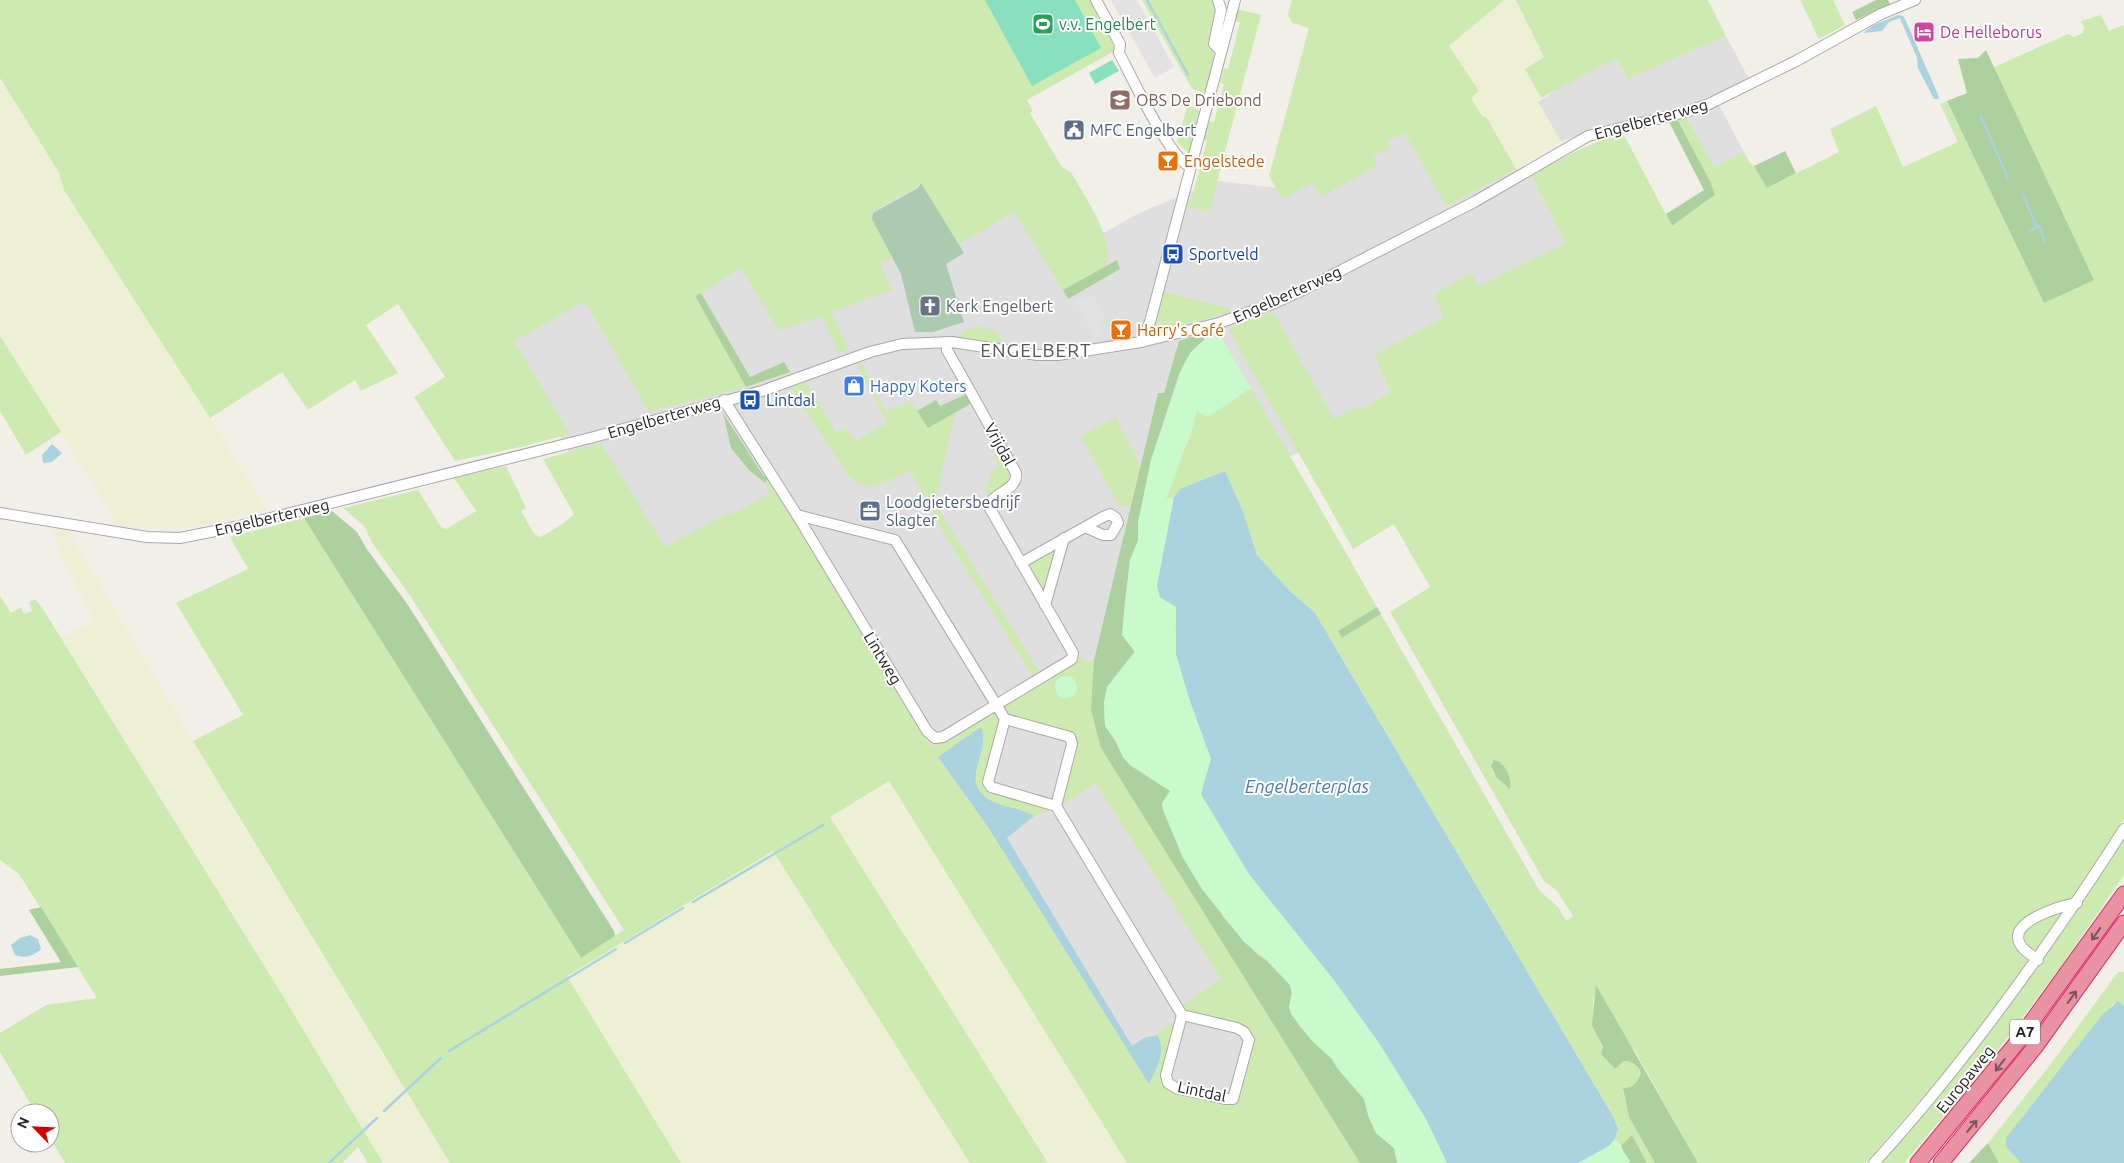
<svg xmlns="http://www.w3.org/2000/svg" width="2124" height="1163" font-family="Ubuntu,sans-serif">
  <rect width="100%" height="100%" fill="#f2efe9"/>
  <g fill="#e0dfdf">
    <polygon points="1726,36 1750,81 1680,108 1595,128 1561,142 1538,102 1562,86 1616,58 1628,79"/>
    <polygon points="1718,103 1744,152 1714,168 1686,116"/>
    <polygon points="1411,122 1446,207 1516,169 1531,175 1566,243 1409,401 1334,441 1133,509 1416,1163 1352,1163 1244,1118 1151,1106 768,515 664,571 576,465 507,339 593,287 684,288 849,209 976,139 1054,261 1139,213 1217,181 1288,189"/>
  </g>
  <g fill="#eef0d5">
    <polygon points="1504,0 1516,0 1544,57 1525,69 1541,98 1538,102 1561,142 1516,169 1488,118 1482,116 1470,98 1479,91 1449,46"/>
    <polygon points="0,78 58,171 64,190 123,278 267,510 200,526 178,529 119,526 0,336"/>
    <polygon points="54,529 68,531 235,812 450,1163 383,1163 283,996 61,637 95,620 61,557"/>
    <polygon points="889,781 947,875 1127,1163 1048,1163 835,827 830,817"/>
    <polygon points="773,851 970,1163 681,1163 567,976"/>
  </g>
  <g fill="#cdebb0" fill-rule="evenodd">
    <path d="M 0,0 L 1091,0 L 1116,50 L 1027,100 L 1033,111 L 1030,113 L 1062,167 L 1071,172 C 1085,198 1115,237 1106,266 L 1063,290 L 1014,212 L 959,244 L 921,184 L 872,212 L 872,219 L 893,258 L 880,263 L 892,290 L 831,312 L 849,350 L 839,353 L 821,316 L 779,331 L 741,268 L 695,297 L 746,387 L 649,412 L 585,301 L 514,341 L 570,434 L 525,446 L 455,461 L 414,397 L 445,377 L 398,304 L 366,325 L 398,373 L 361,391 L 355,380 L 308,410 L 282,372 L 210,418 L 64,190 L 58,171 L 0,78 Z"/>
    <polygon points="1142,0 1214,0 1218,10 1211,42 1215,60 1206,93 1192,89"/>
    <polygon points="1292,0 1504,0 1449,46 1479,91 1471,98 1482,116 1487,118 1516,169 1446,207 1405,133 1388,141 1390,149 1373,156 1377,166 1321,197 1313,183 1282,199 1269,176 1309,28 1292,23 1288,15"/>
    <polygon points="1516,0 1708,0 1726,36 1628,79 1616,58 1541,98 1525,69 1544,57"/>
    <polygon points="1800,0 1833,0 1845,25 1819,39"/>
    <polygon points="1237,9 1261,15 1209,212 1184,206 1186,199 1191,201 1207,141 1203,140 1208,121 1214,122 1224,84 1220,82 1224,68 1228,69 1240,23 1234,21"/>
    <path d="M 2101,15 L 2109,31 L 2124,25 L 2124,819 L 2075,897 L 2049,906 L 2014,936 C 2014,948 2025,952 2029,963 L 1947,1069 L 1866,1163 L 1698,1163 L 1635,1051 L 1593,997 L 1594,1021 L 1592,1026 L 1603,1048 L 1602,1052 L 1615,1069 L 1624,1061 C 1632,1061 1637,1065 1641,1072 C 1638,1083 1634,1088 1623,1089 L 1629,1117 L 1655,1163 L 1647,1163 L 1632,1136 L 1621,1146 L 1615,1139 L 1618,1129 L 1614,1118 L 1315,613 L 1290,591 L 1257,555 L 1243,511 L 1225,471 L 1211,476 L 1174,497 L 1174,500 L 1170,498 L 1166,499 L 1192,430 L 1197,410 L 1208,417 L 1251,388 L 1377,607 L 1338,631 L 1342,638 L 1381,614 L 1539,890 L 1558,907 L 1566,921 L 1573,916 L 1557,891 L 1544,881 L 1390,612 L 1430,587 L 1394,524 L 1353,549 L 1230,332 L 1230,328 L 1273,312 L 1334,419 L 1361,406 L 1363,409 L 1391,392 L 1374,355 L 1443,318 L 1434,294 L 1471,273 L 1479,286 L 1566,243 L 1531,175 C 1562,157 1590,143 1623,133 L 1672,226 L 1712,198 L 1710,181 L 1677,119 L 1686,116 L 1714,167 L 1744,152 L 1750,163 L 1757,169 L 1767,188 L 1839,152 L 1830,129 L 1876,106 L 1903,167 L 1958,142 L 1940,104 L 1947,101 L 2044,303 L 2093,279 L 1992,68 L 2068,34 L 2074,37 L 2083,33 L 2084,27 L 2081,21 ZM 1497,760 L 1509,777 L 1510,789 L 1494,774 L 1491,763 Z"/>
    <polygon points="1188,104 1201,112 1189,154 1177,142"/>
    <path d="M 1164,292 L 1228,308 L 1230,312 L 1167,329 C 1151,323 1159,306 1162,293 Z"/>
    <path d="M 982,326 C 991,329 1003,334 1003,345 L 958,338 L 964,331 Z"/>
    <polygon points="0,336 61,432 26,455 0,411"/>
    <polygon points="860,359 886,411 911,401 928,428 955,413 935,503 1040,673 1033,677 943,532 911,471 869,488 855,482 846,472 790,387 805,381 836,432 842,428 849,431 855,441 887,423 856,361"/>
    <polygon points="1116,417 1140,466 1130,506 1119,505 1080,436"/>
    <path d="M 601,443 L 665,547 L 730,512 L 733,514 L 770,493 L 765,483 L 768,478 L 801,526 L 883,667 L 886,677 L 932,747 L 990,712 L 997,713 L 1000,719 L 985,781 L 1054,809 L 1034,816 C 1017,804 969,805 975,774 L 939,760 L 988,827 L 1149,1084 L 1156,1035 L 1176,1020 L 1170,1087 L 1235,1104 L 1251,1033 L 1246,1026 L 1184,1011 L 1181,1006 L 1221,979 L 1096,783 L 1061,806 L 1077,741 C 1069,717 1018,729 1005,708 L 1005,702 L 1078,656 L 1086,661 L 1094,660 L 1091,710 L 1101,748 L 1360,1163 L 1127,1163 L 889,781 L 830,817 L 1048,1163 L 970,1163 L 773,851 L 567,976 L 681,1163 L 450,1163 L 193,741 L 243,715 L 176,603 L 248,569 L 230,537 L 304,518 L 581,958 L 624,930 L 411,597 L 373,544 L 364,526 L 343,508 L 418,490 L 441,527 L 446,529 L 476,511 L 454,478 L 506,466 L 526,508 L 521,511 L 534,534 L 541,537 L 564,523 L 574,514 L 543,459 Z"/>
    <polygon points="998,445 1012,476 1006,484 985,495 991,472 1000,467 994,458"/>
    <polygon points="1057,548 1043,594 1026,564"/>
    <polygon points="0,596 11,613 21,607 24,614 32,611 29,602 35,599 43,609 283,996 383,1163 368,1163 358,1147 342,1163 65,1163 50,1138 50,1113 36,1113 0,1052 0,1033 46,1005 97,998 19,874 0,860"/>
    <path d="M 2124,838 L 2124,875 L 2062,965 L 1986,1066 L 1904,1163 L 1879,1163 C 1924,1111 1968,1059 2010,1004 C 2051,951 2088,894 2124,838 Z"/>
    <path d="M 2065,910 L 2038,950 L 2030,949 L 2022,942 C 2024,919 2046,917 2065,910 Z"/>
    <polygon points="2118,972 2124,972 2124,1007 2114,1003 2112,1005 2023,1116 2006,1147 2021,1163 1999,1163 1988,1143 2050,1065"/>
  </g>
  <g fill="#add19e">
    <polygon points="1876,0 1888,0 1890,4 1856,20 1852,12"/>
    <polygon points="1986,50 2094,280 2044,303 1947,101 1967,93 1958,59 1978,58"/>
    <polygon points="1677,119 1710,181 1715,195 1672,226 1666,214 1704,190 1669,122"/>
    <polygon points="1785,151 1796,173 1767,188 1754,166"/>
    <polygon points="1117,260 1120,269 1068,299 1063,290"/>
    <polygon points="701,293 750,377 784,362 790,372 746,387 695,296"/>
    <polygon points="1191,337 1204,337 1204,340 1191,352 1179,374 1151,460 1138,523 1138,541 1130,560 1122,635 1135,651 1107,687 1104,703 1105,726 1115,740 1123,757 1130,765 1171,791 1162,803 1163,810 1224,918 1257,954 1267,961 1290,985 1292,993 1289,1007 1291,1011 1300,1027 1332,1059 1338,1069 1364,1099 1369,1118 1376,1133 1394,1148 1397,1152 1397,1163 1360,1163 1101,748 1091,710 1094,660 1158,393 1164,393 1179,341"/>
    <polygon points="967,394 972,403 928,428 917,411 936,400 940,406"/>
    <polygon points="723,413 763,475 768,478 765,483 749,470 731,448"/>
    <polygon points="332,511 357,532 366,548 408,605 614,931 615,936 581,958 304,518"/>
    <polygon points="1377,607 1381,614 1342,638 1338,631"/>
    <path d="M 1494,760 C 1505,761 1512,779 1510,789 L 1496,777 L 1491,765 Z"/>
    <polygon points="41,907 78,967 0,976 0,969 61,962 29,910"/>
    <path d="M 1596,985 L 1698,1163 L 1655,1163 L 1629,1117 L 1623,1088 C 1634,1088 1638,1082 1641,1072 C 1637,1065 1632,1061 1624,1061 L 1615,1069 L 1601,1054 L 1603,1047 L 1592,1026 Z"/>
    <polygon points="1632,1135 1647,1163 1628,1163 1621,1146"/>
    <polygon points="1988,1143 1999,1163 1969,1163"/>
  </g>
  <polygon fill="#aacbaf" points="921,183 964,253 946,264 964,322 933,332 915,332 901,274 872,219 873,213 918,188"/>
  <g fill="#c8facc">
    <polygon points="1220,336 1251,388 1208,417 1197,411 1192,430 1166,499 1174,500 1157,586 1160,597 1176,607 1177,616 1175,630 1189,698 1211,759 1201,794 1249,874 1334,980 1381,1046 1426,1119 1447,1163 1397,1163 1394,1148 1376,1133 1369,1118 1364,1099 1338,1069 1332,1059 1312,1041 1291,1014 1289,1007 1292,994 1290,985 1268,961 1244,942 1202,889 1183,858 1163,810 1162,803 1170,791 1130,765 1123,757 1115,740 1105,726 1104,703 1107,687 1135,652 1122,635 1125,602 1130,560 1138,541 1138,524 1151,460 1183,366 1191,352 1204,340"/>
    <circle cx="1066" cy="687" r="11"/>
    <polygon points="1615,1139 1630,1161 1628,1163 1578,1163 1609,1146"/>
  </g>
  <g fill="#88e0be">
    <polygon points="985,0 1075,0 1101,48 1032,86"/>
    <polygon points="1112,60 1119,71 1095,84 1089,73"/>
  </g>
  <g fill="#e2e2e2">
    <polygon points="1111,0 1137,0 1174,67 1155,78"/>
    <polygon points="1092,294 1106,321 1098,323 1103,336 1094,338 1076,302"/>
  </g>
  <g fill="#aad3df">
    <polygon points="1898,15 1903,16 1905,19 1939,97 1938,99 1934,99 1918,68 1917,58 1900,18 1889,22 1882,31 1863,33 1874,25"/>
    <polygon points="52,444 62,453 52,462 43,463 42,455"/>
    <polygon points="1225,471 1243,511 1257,555 1290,591 1315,613 1614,1118 1618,1129 1615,1139 1609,1146 1578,1163 1447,1163 1426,1119 1381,1046 1334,980 1249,874 1201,794 1211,759 1189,698 1176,654 1176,607 1160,597 1157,586 1174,497 1180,489"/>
    <path d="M 981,727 C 990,749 967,773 979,790 C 991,808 1017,805 1034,816 L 1007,838 L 1132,1046 L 1144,1038 L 1157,1035 C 1167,1048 1156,1071 1149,1084 L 988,827 L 938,757 Z"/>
    <path d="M 30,935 L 38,939 L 41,949 C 34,956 24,959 15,955 L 11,945 L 20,938 Z"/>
    <polygon points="2118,1001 2124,1007 2124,1163 2021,1163 2006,1147 2006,1138 2102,1015"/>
  </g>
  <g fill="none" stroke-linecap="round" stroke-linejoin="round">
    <g stroke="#aad3df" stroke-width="2.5">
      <polyline points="1147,0 1188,75"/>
      <polyline points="1981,117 2008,178"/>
      <polyline points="2023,194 2035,223 2041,229 2044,241"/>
      <polyline points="2029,231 2037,227"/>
      <polyline points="693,902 823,825"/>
      <polyline points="625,943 683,908"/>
      <polyline points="449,1051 616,949"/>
      <polyline points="384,1111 441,1058"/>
      <polyline points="329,1163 377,1118"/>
    </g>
    <g stroke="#a9a9a9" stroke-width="12">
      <g id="minor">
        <path d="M 1096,0 L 1120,44 L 1119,53 C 1132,77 1168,156 1190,167"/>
        <polyline points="1218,0 1221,10 1214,44 1221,51"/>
        <polyline points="1141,342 1150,322 1235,0"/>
        <polyline points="724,400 797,515 895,540 1005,719 1070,737 1072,744 1056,806 1182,1015 1237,1028 1244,1032 1249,1040 1233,1099 1225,1099 1176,1088 1168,1083 1166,1075 1182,1015"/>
        <polyline points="0,513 147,537 180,538 235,527 594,437 762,391 870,352 902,344 952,342 1037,355 1058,355 1141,342 1219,323 1272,304 1305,289 1476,201 1588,136 1682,113 1709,104 1796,61 1881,14 1915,0"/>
        <path d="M 797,515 L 927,731 L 935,738 L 943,737 L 1072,659 L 1073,653 L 988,505 C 995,492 1018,490 1016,473 L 947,350 L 946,342"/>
        <polyline points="1021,563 1103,517 1110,514 1116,518 1118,523 1111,535 1103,535 1085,527"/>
        <polyline points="1045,605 1064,538"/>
        <polyline points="1005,719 988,782 991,787 1056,806"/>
        <path d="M 2038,960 C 2032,955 2023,951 2020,944 C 2007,921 2062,906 2077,903"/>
        <path d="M 1874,1163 C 1968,1060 2049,946 2124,829"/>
      </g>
    </g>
    <g stroke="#dc2a67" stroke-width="17">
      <g id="highway">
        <polyline points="1918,1163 2015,1045 2124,894"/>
        <polyline points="1941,1163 2035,1047 2124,923"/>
      </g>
    </g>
    <use href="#minor" stroke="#fff" stroke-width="10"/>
    <use href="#highway" stroke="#e892a2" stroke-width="15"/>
  </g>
  <defs><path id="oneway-shaft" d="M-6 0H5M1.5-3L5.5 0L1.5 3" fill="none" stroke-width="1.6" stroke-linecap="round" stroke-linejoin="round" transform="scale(1.25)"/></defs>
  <g stroke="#7b545c">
    <use href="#oneway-shaft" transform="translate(2096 934) rotate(125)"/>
    <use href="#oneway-shaft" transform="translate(2072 997) rotate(-54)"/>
    <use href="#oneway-shaft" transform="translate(2000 1065) rotate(128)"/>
    <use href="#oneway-shaft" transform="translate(1972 1126) rotate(-50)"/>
  </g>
  <defs>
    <g id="stadium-square" transform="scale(1.125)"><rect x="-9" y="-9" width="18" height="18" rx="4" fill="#2e9e5b" stroke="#fff"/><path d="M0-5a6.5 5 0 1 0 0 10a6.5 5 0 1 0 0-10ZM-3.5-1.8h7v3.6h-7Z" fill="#fff"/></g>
    <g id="hotel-square" transform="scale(1.125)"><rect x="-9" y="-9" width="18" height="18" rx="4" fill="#d1479c" stroke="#fff"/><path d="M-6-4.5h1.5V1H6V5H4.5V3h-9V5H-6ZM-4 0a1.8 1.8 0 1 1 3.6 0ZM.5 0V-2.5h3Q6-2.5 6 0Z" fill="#fff"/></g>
    <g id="school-square" transform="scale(1.125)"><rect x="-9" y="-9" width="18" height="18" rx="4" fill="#8d6e63" stroke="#fff"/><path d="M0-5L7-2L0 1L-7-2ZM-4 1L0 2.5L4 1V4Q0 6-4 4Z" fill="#fff"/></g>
    <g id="civic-square" transform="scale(1.125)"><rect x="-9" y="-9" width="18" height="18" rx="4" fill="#5c6f8a" stroke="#fff"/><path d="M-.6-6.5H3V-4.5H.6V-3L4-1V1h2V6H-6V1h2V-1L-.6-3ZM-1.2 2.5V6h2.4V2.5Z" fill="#fff"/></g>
    <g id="bar-square" transform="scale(1.125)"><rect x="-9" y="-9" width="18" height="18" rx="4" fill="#e8710a" stroke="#fff"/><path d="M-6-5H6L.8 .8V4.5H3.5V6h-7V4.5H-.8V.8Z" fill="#fff"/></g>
    <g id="bus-square" transform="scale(1.125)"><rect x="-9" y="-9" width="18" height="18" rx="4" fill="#1a4fb4" stroke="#fff"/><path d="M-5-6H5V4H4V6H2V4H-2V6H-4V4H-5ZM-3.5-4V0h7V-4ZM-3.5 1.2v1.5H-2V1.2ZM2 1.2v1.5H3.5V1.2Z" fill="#fff"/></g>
    <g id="church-square" transform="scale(1.125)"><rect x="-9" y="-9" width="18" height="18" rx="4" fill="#6b7280" stroke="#fff"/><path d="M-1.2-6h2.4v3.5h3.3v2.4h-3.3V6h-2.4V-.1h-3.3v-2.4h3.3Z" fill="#fff"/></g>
    <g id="shop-square" transform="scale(1.125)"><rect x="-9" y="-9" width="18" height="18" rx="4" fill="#3f7fe0" stroke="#fff"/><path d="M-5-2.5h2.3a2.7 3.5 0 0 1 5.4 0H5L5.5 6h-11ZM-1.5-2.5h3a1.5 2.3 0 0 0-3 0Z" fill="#fff"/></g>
    <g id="office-square" transform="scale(1.125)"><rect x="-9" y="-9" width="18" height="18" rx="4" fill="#5c6f8a" stroke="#fff"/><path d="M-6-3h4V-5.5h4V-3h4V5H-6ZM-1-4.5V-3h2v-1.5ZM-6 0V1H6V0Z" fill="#fff"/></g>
  </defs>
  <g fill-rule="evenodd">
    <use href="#stadium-square" x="1043" y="24"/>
    <use href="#hotel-square" x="1924" y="32"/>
    <use href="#school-square" x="1120" y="100"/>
    <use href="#civic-square" x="1074" y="130"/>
    <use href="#bar-square" x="1168" y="161"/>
    <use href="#bus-square" x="1173" y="254"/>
    <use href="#church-square" x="930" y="306"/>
    <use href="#bar-square" x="1121" y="330"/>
    <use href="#shop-square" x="854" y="386"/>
    <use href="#bus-square" x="750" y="400"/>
    <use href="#office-square" x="870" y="511"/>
  </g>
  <g text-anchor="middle" stroke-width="4" stroke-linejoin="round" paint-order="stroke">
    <rect fill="#fff" stroke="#646464" stroke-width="1" x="2010" y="1019.5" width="30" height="25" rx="4"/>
    <g font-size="15" font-weight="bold" fill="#222">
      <text x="2025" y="1037">A7</text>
    </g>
    <g font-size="16" fill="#27864d" stroke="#fff" text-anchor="start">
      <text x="1059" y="30">v.v. Engelbert</text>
    </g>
    <g font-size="16" fill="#b23c85" stroke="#fff" text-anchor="start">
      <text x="1940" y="38">De Helleborus</text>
    </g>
    <g font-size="16" fill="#785e54" stroke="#fff" text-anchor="start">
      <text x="1136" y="106">OBS De Driebond</text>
    </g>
    <g font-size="16" fill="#222" stroke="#fff">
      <text transform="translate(1651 119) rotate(-15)" y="6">Engelberterweg</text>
      <text transform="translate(1287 294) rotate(-24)" y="6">Engelberterweg</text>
      <text transform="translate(664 417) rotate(-16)" y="6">Engelberterweg</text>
      <text transform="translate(1000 444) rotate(61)" y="6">Vrijdal</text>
      <text transform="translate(272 517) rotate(-13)" y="6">Engelberterweg</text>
      <text transform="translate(883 658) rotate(59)" y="6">Lintweg</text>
      <text transform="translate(1965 1079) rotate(-51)" y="6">Europaweg</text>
      <text transform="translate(1202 1091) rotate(12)" y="6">Lintdal</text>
    </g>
    <g font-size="16" fill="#4e5e75" stroke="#fff" text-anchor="start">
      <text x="1090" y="136">MFC Engelbert</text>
      <text x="886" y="508">Loodgietersbedrijf<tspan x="886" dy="18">Slagter</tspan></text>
    </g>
    <g font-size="16" fill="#c56008" stroke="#fff" text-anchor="start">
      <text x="1184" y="167">Engelstede</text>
      <text x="1137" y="336">Harry's Café</text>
    </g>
    <g font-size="16" fill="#164399" stroke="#fff" text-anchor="start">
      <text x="1189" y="260">Sportveld</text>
      <text x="766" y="406">Lintdal</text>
    </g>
    <g font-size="16" fill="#5b616d" stroke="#fff" text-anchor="start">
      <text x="946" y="312">Kerk Engelbert</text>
    </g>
    <g font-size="16" fill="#366cbe" stroke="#fff" text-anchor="start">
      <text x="870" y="392">Happy Koters</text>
    </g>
    <g font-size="18" font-style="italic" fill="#4a7aab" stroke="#fff">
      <text x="1307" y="793">Engelberterplas</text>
    </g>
    <g font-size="19" letter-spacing="1" fill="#555" stroke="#fff">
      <text x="1036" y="357">ENGELBERT</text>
    </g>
  </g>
  <g transform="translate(35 1128) rotate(294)"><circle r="24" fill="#ffffff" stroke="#a7a7a7"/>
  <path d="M0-4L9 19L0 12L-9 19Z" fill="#d40000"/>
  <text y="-8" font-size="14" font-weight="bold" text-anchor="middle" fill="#222222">N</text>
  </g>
</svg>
